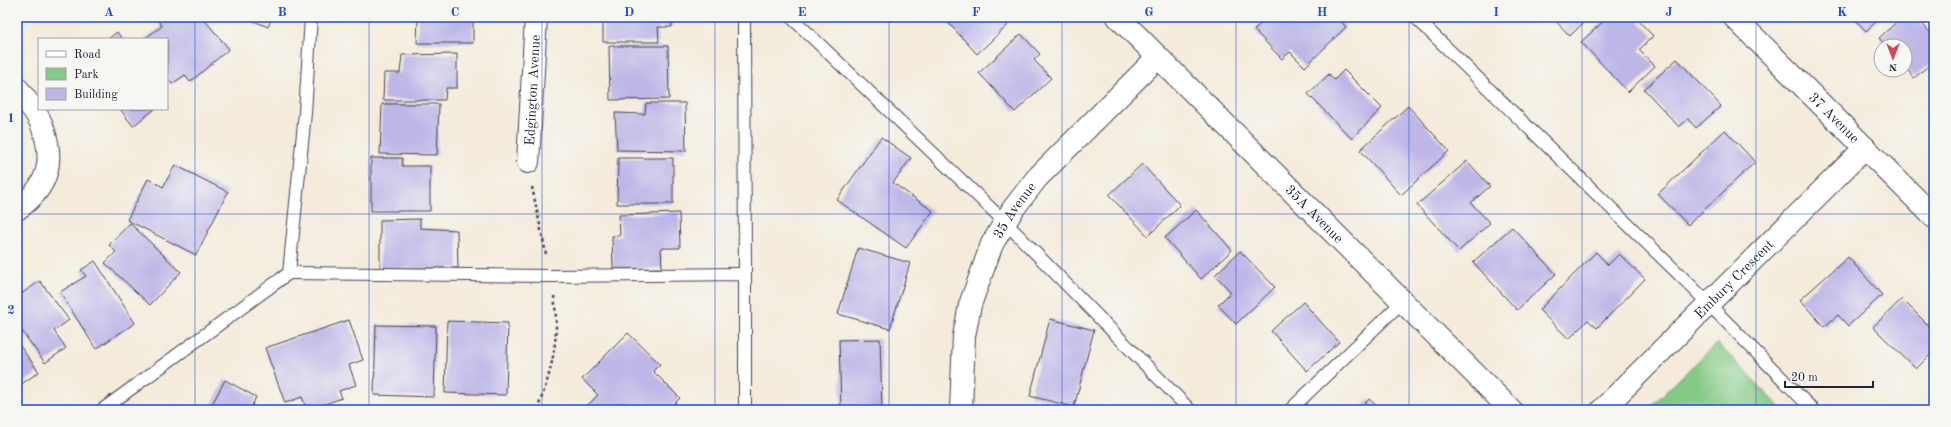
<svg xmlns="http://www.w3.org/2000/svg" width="1951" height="427" font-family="'Old Standard TT',serif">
  <rect width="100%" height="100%" fill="#f6f6f2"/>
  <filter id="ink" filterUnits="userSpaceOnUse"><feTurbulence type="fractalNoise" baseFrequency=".025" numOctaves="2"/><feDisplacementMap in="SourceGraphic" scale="8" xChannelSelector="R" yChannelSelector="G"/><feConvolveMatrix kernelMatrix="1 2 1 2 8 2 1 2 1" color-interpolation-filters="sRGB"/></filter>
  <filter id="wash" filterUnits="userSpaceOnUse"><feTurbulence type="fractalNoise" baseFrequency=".012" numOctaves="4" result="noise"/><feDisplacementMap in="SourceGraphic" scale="16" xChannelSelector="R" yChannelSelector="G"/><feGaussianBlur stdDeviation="0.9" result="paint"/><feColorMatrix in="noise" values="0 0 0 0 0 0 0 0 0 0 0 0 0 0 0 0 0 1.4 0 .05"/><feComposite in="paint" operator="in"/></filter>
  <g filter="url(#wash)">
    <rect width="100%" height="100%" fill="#f4ebdb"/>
    <polygon fill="#83ca85" stroke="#527660" points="1717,343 1783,410 1647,410"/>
    <g id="blocks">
      <g fill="#beb6e7">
        <polygon points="155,17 202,17 229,49 190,82 185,75 172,84 167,78 167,39 144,39 162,26"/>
        <polygon points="244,17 272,17 268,27"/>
        <polygon points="418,17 473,17 473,43 417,43"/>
        <polygon points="603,17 672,17 672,27 658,27 659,42 603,42"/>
        <polygon points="943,17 1001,17 1008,25 977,54"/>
        <polygon points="1267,17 1337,17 1346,27 1305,67 1290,52 1282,59 1254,30"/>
        <polygon points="1552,17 1589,17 1570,36"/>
        <polygon points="1608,17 1635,17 1653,36 1639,50 1655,66 1628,92 1581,42"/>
        <polygon points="1853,17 1881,17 1866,31"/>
        <polygon points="1902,17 1916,17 1934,37 1934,61 1914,78 1905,67 1905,46 1886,46 1879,38"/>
        <polygon points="117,32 122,39 108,39"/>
        <polygon points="1021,34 1040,54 1034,60 1051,78 1015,112 979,73"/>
        <polygon points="609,46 668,46 669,99 610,100"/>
        <polygon points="457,54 457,88 446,88 445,100 383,100 384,73 400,73 402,55"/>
        <polygon points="1677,59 1721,106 1696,128 1688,119 1679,127 1644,89"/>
        <polygon points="1344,70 1382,108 1352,139 1308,94 1329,74 1334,80"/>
        <polygon points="646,103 685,103 686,151 617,150 615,113 645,114"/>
        <polygon points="382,104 439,104 437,155 380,154"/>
        <polygon points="1408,106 1449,151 1401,195 1360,150"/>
        <polygon points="120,109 155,109 133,126"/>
        <polygon points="1725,130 1755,162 1688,225 1658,194"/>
        <polygon points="881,137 911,158 893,183 933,211 906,248 837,200"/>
        <polygon points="371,158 402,158 402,166 430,166 430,211 371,211"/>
        <polygon points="618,158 673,158 673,204 617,204"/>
        <polygon points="1467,161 1490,186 1471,203 1490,223 1459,251 1417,205"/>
        <polygon points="1142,164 1180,205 1148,236 1109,195"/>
        <polygon points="175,165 228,192 196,255 127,220 148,179 163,187"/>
        <polygon points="1196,210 1232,250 1201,279 1165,238"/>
        <polygon points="679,213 680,248 661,248 662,268 613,269 612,236 620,236 619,215"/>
        <polygon points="420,219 420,228 457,230 458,268 380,268 380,220"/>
        <polygon points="130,223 181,272 150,305 105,263 116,252 109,245"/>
        <polygon points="1512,227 1556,274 1517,310 1473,262"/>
        <polygon points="858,248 910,263 890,329 838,314"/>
        <polygon points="1240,251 1275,287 1236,324 1218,305 1231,292 1215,275"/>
        <polygon points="1596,252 1608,265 1619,254 1645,279 1597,328 1588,320 1569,339 1539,310"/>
        <polygon points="1848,257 1882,295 1848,326 1838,315 1824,327 1800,300"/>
        <polygon points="95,261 135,323 96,349 60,292 86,276 81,270"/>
        <polygon points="40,281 69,320 54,331 66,348 45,363 17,324 17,297"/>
        <polygon points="1902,299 1934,331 1934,351 1916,369 1873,327"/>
        <polygon points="1303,302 1339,342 1307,371 1271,331"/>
        <polygon points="1050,319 1094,330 1074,407 1030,396"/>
        <polygon points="349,320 363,360 349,365 356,385 339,391 342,398 307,410 302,397 285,403 265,348"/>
        <polygon points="447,321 508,323 506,395 445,393"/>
        <polygon points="376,325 436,326 434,397 374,395"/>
        <polygon points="628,333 660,364 653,371 680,398 668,410 583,410 598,395 582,379"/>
        <polygon points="880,339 882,408 841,409 839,340"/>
        <polygon points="17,342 39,372 17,387"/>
        <polygon points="225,380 256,397 250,410 209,410"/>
        <polygon points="1369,399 1381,410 1359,410"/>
      </g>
    </g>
  </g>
  <g filter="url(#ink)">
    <use href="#blocks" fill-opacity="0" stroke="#424053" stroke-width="1"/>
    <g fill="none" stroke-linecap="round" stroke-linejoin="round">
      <g stroke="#424053" stroke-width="14">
        <g id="lane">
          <polyline points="744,17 745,274"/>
          <polyline points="791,17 1005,222 1190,410"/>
          <polyline points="1415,17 1690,285 1813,410"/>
          <polyline points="289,273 551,276 745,274 745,410"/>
          <polyline points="102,410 289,273 305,113 311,17"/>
          <polyline points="1290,410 1402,302"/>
        </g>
      </g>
      <g stroke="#424053" stroke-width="24">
        <g id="street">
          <path id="s1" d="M 1118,17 L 1511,410"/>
          <path id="s2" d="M 1734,17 L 1934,217"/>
          <path d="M 17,88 C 25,99 36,111 41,123 C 56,160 49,187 17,209"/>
          <path id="s3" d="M 528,162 L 536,17"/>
          <path id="s4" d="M 961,410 L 964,336 L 970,305 L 992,244 L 1013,209 L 1037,178 L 1158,57"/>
          <path id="s5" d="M 1602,410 L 1865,148"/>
        </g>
      </g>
      <g stroke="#424053" stroke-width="2.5" stroke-dasharray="3 3" stroke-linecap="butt">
        <polyline points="532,187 546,254"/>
        <path d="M 537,410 C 552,371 560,339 554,296"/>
      </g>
      <use href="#lane" stroke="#fff" stroke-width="12"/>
      <use href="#street" stroke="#fff" stroke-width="22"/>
    </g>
  </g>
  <path fill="none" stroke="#1d4ed8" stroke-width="1" stroke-opacity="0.55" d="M 195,17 L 195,410M 369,17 L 369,410M 542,17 L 542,410M 715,17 L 715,410M 889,17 L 889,410M 1062,17 L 1062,410M 1236,17 L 1236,410M 1409,17 L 1409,410M 1582,17 L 1582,410M 1756,17 L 1756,410M 17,214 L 1934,214"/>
  <g text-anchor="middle" stroke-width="4" stroke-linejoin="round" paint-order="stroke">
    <g font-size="14" fill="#22223b" stroke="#f6f6f2">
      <text dy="5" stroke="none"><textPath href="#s3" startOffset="72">Edgington Avenue</textPath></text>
      <text dy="5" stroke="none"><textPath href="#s2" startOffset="142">37 Avenue</textPath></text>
      <text dy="5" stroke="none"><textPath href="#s4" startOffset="211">35 Avenue</textPath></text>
      <text dy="5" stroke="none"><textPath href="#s1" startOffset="278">35A Avenue</textPath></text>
      <text dy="5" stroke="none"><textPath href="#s5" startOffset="186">Embury Crescent</textPath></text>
    </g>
  </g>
  <rect width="1951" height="427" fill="none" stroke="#f6f6f2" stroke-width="44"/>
  <rect x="38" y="38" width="130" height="72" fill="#f6f6f2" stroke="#a1a1a9"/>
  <rect x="46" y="51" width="20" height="6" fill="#ffffff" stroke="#a1a1a9"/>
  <text x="74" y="58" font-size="12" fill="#22223b">Road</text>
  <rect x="46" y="68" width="20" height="12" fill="#83ca85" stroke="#a1a1a9"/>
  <text x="74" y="78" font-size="12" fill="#22223b">Park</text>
  <rect x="46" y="88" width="20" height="12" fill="#beb6e7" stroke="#a1a1a9"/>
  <text x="74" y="98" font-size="12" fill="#22223b">Building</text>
  <g transform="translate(1893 58) rotate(180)"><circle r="19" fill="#f6f6f2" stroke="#a1a1a9"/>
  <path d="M0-3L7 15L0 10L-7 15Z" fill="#d1495b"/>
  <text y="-6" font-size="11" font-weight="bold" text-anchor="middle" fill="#22223b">N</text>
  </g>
  <path d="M1785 381v6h88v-6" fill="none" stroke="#22223b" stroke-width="2"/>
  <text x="1791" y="381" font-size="12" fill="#22223b" stroke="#f6f6f2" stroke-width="3" paint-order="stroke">20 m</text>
  <rect x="22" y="22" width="1907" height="383" fill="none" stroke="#1d4ed8" stroke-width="1.5"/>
  <g font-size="13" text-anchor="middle" font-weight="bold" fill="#1d4ed8">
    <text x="109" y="16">A</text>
    <text x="282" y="16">B</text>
    <text x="455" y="16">C</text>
    <text x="629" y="16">D</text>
    <text x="802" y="16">E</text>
    <text x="976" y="16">F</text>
    <text x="1149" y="16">G</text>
    <text x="1322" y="16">H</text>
    <text x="1496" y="16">I</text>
    <text x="1669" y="16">J</text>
    <text x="1842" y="16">K</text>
    <text x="11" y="122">1</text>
    <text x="11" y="314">2</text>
  </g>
</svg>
